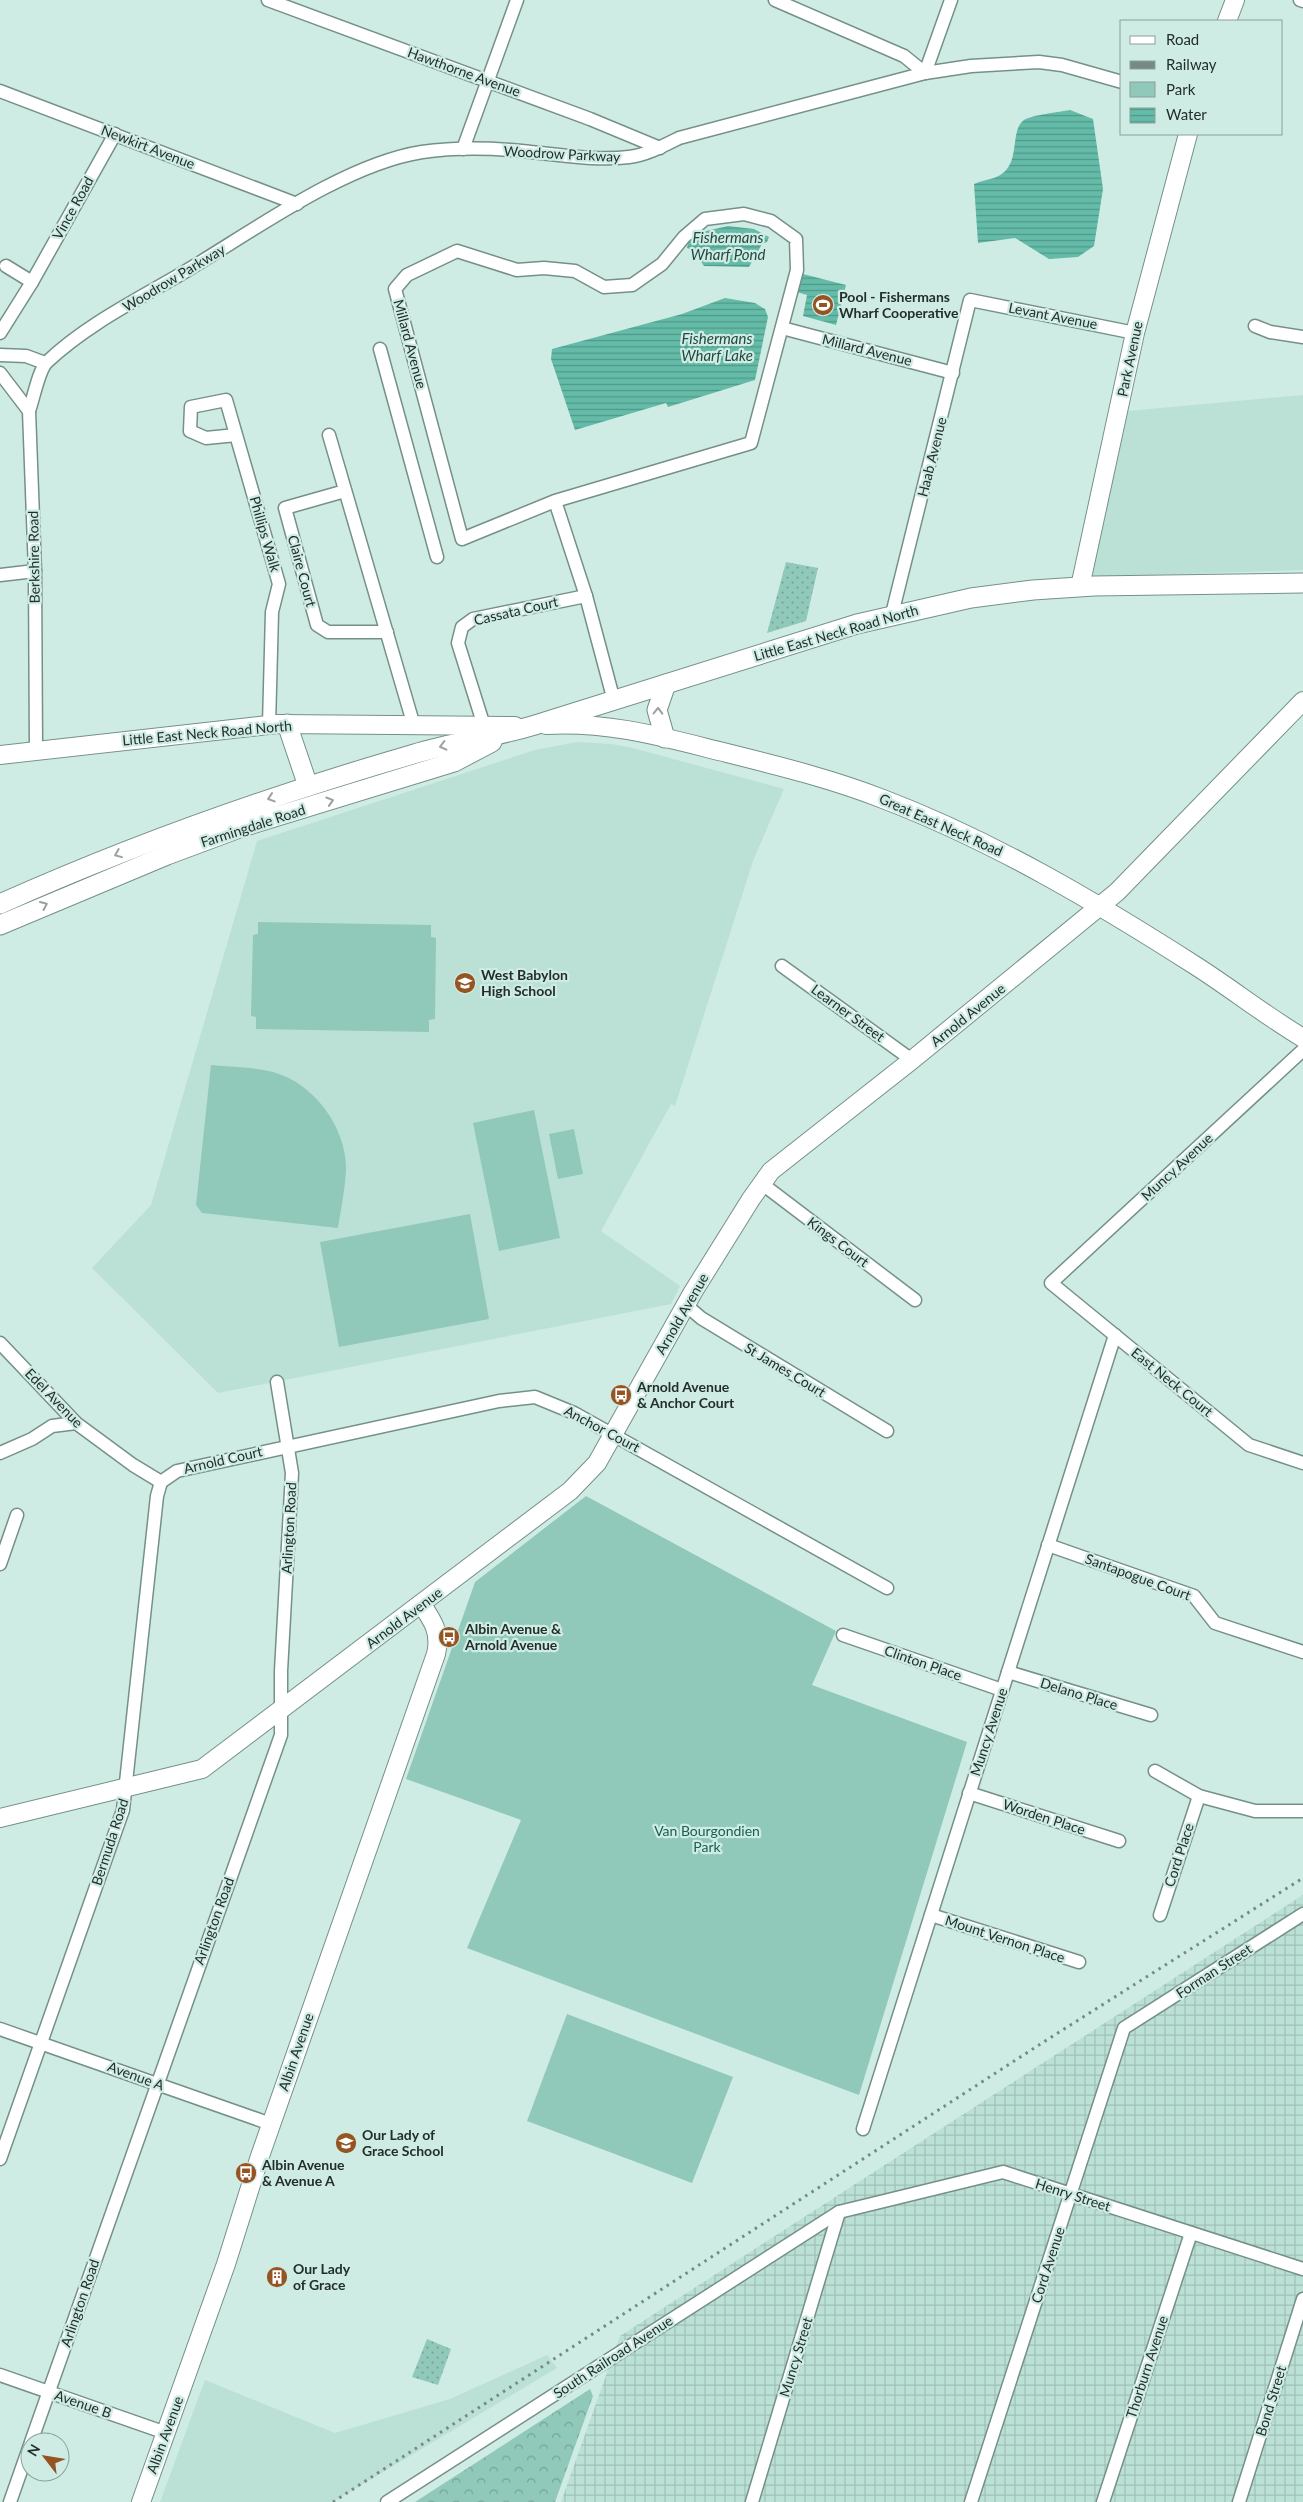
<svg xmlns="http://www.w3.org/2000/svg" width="1303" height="2502" font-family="Lato,sans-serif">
  <defs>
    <pattern id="industrial-grid" width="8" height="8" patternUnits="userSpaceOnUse" patternTransform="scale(1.25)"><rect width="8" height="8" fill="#bbe0d6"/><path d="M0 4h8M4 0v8" fill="none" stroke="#a0c0b8"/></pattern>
    <pattern id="grass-dots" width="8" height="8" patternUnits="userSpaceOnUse" patternTransform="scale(1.25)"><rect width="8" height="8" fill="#90c8ba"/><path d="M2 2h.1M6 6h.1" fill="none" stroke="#75a397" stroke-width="1.8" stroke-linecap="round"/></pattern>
    <pattern id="forest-crowns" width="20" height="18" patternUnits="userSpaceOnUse" patternTransform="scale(1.25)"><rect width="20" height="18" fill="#90c8ba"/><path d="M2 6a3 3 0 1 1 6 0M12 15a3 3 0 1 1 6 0" fill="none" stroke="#75a397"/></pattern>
    <pattern id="water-rules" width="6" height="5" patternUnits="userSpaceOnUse" patternTransform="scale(1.25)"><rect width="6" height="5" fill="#63bba8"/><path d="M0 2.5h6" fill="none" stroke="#519889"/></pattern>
  </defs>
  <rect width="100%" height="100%" fill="#cfece4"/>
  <g fill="#bbe0d6">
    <polygon points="1303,395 1303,570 1091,577 1128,411"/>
    <polygon points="577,742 612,744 633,748 784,789 753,861 675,1106 671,1104 601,1231 680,1286 671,1304 218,1393 92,1268 151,1205 257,841 535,750"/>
    <polygon points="547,2355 557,2368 333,2502 160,2502 205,2380 335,2433 450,2399"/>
  </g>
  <polygon fill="url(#industrial-grid)" points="1303,1895 1303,2502 561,2502 620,2336"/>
  <g fill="url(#grass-dots)">
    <polygon points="786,562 818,568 806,621 767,633"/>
    <polygon points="427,2339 451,2349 438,2385 412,2377"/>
  </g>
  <polygon fill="url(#forest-crowns)" points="590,2389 593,2396 555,2502 415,2502"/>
  <g fill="#90c8ba">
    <polygon points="258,922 431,925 431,937 436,938 435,1019 429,1020 429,1032 256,1029 256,1017 251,1016 253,935 258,934"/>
    <path d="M 211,1065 C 231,1067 253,1067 273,1072 C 314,1083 347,1128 346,1170 C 345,1189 341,1209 338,1228 L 202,1213 L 196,1205 Z"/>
    <polygon points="534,1110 560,1238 499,1251 473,1123"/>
    <polygon points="574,1129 583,1174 558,1179 549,1134"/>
    <polygon points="470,1214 489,1319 339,1347 320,1242"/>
    <polygon points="586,1496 836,1631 812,1685 967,1742 859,2095 467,1948 521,1820 406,1779 475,1582"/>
    <polygon points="567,2014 733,2077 692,2183 527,2121"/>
  </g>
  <g fill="url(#water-rules)">
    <path d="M 1070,110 L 1093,119 L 1103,189 L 1094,246 L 1078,257 L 1049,259 L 1015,238 L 978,243 L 974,184 C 984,179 995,180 1003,173 C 1020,160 1010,130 1024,120 C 1032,115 1059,112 1070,110 Z"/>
    <polygon points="728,226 754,229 769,237 767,242 762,244 749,267 704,266 694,251 687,248 688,243 706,231"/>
    <polygon points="803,274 846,285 836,325 803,316 807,295 797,292"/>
    <polygon points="725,298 755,303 765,309 768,317 755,380 668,407 666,403 575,430 551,359 552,349 682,314"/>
  </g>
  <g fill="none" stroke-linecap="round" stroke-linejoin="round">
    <g stroke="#759089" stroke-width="15">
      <g id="street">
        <polyline points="268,0 590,119 660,148"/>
        <polyline points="775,0 904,56 925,73 951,0"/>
        <polyline points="1300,0 1303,1"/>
        <polyline points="0,91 297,204"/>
        <polyline points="463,149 517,0"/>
        <polyline points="6,266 32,282"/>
        <polyline points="1255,326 1270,332 1303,337"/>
        <polyline points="782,328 953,373"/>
        <polyline points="0,333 32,282 115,134"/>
        <polyline points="380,349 437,557"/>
        <polyline points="0,355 26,356 45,363"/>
        <polyline points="0,373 29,411 35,571 36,751"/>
        <path d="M 29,411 C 33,400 39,369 47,362 C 87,324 139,299 186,271 C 253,231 345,164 422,152 C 457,147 496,148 531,152 C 564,155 596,161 629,157 C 646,155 663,146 679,138 L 925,73 L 971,66 L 1039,62 L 1062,65 L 1122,82"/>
        <polyline points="236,435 206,438 190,431 191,407 226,400 279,584 272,612 269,725"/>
        <polyline points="329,435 414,726"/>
        <polyline points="345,491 285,508 317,625 328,632 387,632"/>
        <polyline points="555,501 751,443 797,270 796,239 771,221 744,214 705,219 684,237 662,264 632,285 604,287 575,271 544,268 517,270 457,251 407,275 395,289 462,539 555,501 586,596 614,701"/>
        <polyline points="0,575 35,571"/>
        <polyline points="892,614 970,300 1135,333"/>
        <polyline points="484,726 458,643 462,627 473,619 586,596"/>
        <polyline points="782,966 912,1060"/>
        <polyline points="1303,1050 1051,1283 1249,1445 1303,1463"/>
        <polyline points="761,1183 915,1300"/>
        <polyline points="686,1305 701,1318 887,1431"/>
        <polyline points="0,1343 76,1423 133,1465 161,1482"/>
        <polyline points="0,1453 32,1439 52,1426 76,1423"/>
        <polyline points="161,1482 177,1471 499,1401 535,1397 574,1413 887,1588"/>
        <polyline points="1048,1545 1194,1596 1215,1623 1303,1652"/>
        <polyline points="0,1564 17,1515"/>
        <polyline points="843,1635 1002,1690"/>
        <polyline points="1008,1672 1151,1715"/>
        <polyline points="1155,1771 1199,1796 1255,1811 1303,1811"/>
        <polyline points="969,1793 1119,1841"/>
        <polyline points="931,1915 1079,1962"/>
        <polyline points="1160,1915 1199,1796"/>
        <polyline points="0,2029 271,2124"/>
        <polyline points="863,2129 1115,1335"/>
        <polyline points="0,2159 123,1810 157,1496 161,1482"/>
        <polyline points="0,2375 166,2433"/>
        <polyline points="31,2442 281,1735 281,1671 292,1473 277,1382"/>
        <polyline points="10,2502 30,2445"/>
        <polyline points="387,2502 839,2212 1003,2172 1303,2269"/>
        <polyline points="752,2502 839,2212"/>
        <polyline points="971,2502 1124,2028 1303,1914"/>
        <polyline points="1103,2502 1191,2233"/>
        <polyline points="1239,2502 1303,2299"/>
      </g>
    </g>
    <g stroke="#759089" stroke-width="20">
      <g id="secondary">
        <polyline points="1227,21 1235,0"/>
        <polyline points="1080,587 1135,333 1188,134"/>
        <path d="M 546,725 C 609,721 666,738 727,753 C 779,766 832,779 883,799 C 993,841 1096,902 1196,966 C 1232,989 1266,1016 1303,1038"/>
        <polyline points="0,755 277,724 515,726"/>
        <polyline points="0,1818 202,1769 570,1491 597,1463 693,1292 751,1199 771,1171 912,1060 1117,892 1303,701"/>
        <path d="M 141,2502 L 226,2264 L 260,2156 L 436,1654 C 441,1633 433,1621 422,1605"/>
      </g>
    </g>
    <g stroke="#759089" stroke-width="21">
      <g id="primary">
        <polyline points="287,724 308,786"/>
        <polyline points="665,738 657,710 666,684"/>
        <path d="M 0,904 C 134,844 273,795 414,754 C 454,742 495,737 535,725 L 857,624 L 971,598 L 1033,590 L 1094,586 L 1303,583"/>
        <polyline points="0,925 167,855 242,827 454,762 492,742"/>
      </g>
    </g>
    <use href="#street" stroke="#fff" stroke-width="12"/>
    <use href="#secondary" stroke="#fff" stroke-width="18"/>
    <use href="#primary" stroke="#fff" stroke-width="19"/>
    <polyline stroke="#768a84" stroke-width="3" stroke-dasharray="2.5 5" stroke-linecap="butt" points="333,2502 1042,2043 1303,1878"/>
  </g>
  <defs><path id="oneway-chevron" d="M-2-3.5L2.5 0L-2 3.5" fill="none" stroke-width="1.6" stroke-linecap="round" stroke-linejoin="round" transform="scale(1.25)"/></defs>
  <g stroke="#9ca1a0">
    <use href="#oneway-chevron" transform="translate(658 711) rotate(-89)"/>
    <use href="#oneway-chevron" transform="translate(443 746) rotate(166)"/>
    <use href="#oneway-chevron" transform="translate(271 798) rotate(162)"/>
    <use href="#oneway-chevron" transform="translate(330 801) rotate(-17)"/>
    <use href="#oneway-chevron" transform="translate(118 854) rotate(158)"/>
    <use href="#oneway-chevron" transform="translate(44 905) rotate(-24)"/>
  </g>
  <defs>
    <g id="stadium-disc" transform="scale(1.125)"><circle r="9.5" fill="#955421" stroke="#cfece4"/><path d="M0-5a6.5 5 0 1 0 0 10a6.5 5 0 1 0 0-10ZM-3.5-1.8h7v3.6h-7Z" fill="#fff"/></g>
    <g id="school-disc" transform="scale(1.125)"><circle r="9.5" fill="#955421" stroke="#cfece4"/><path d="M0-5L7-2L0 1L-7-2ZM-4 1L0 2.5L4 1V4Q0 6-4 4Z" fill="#fff"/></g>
    <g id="bus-disc" transform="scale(1.125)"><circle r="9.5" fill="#955421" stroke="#cfece4"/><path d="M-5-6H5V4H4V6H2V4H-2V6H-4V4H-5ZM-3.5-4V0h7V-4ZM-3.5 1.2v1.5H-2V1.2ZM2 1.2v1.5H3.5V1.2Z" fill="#fff"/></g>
    <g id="building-disc" transform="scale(1.125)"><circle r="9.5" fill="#955421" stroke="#cfece4"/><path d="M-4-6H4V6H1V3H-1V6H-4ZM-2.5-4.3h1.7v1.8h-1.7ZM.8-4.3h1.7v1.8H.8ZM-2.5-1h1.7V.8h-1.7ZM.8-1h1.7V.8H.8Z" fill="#fff"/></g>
  </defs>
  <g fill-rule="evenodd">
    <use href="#stadium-disc" x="823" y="305"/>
    <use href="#school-disc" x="465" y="983"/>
    <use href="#bus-disc" x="621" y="1395"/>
    <use href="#bus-disc" x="449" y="1637"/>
    <use href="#school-disc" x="346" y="2143"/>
    <use href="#bus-disc" x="246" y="2173"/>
    <use href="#building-disc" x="277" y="2277"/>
  </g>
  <g text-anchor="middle" stroke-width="4.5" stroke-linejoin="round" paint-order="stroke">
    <g font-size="14" fill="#232e2b" stroke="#cfece4">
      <text transform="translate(464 72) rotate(20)" y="5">Hawthorne Avenue</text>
      <text transform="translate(148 147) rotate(21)" y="5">Newkirt Avenue</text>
      <text transform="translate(562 154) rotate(3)" y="5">Woodrow Parkway</text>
      <text transform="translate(73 208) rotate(-61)" y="5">Vince Road</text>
      <text transform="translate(174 278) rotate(-31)" y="5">Woodrow Parkway</text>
      <text transform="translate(1053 316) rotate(11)" y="5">Levant Avenue</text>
      <text transform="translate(410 344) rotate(75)" y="5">Millard Avenue</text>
      <text transform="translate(867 350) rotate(14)" y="5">Millard Avenue</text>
      <text transform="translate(1130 359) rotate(-78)" y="5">Park Avenue</text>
      <text transform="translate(932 457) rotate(-76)" y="5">Haab Avenue</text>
      <text transform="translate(265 534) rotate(74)" y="5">Phillips Walk</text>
      <text transform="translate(34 557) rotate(-91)" y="5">Berkshire Road</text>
      <text transform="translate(302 571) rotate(75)" y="5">Claire Court</text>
      <text transform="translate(516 611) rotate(-13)" y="5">Cassata Court</text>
      <text transform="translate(836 633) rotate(-16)" y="5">Little East Neck Road North</text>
      <text transform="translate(207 733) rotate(-5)" y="5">Little East Neck Road North</text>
      <text transform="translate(941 825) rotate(24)" y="5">Great East Neck Road</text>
      <text transform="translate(253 826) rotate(-18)" y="5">Farmingdale Road</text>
      <text transform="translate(848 1013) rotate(36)" y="5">Learner Street</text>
      <text transform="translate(968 1015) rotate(-39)" y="5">Arnold Avenue</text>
      <text transform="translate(1177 1167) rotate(-43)" y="5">Muncy Avenue</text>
      <text transform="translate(838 1242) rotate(37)" y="5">Kings Court</text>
      <text transform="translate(682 1314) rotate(-60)" y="5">Arnold Avenue</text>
      <text transform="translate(785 1370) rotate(31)" y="5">St James Court</text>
      <text transform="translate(1172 1382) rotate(39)" y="5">East Neck Court</text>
      <text transform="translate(54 1398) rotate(46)" y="5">Edel Avenue</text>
      <text transform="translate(602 1429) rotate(28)" y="5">Anchor Court</text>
      <text transform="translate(223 1460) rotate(-13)" y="5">Arnold Court</text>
      <text transform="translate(289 1528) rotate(-87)" y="5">Arlington Road</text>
      <text transform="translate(1138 1577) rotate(20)" y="5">Santapogue Court</text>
      <text transform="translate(404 1618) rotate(-37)" y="5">Arnold Avenue</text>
      <text transform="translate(923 1663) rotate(19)" y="5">Clinton Place</text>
      <text transform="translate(1079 1694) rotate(17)" y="5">Delano Place</text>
      <text transform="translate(989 1732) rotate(-72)" y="5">Muncy Avenue</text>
      <text transform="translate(1044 1817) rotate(18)" y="5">Worden Place</text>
      <text transform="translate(110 1842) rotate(-72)" y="5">Bermuda Road</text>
      <text transform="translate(1179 1855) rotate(-72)" y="5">Cord Place</text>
      <text transform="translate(214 1921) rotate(-70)" y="5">Arlington Road</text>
      <text transform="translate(1005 1939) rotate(18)" y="5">Mount Vernon Place</text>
      <text transform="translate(1214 1971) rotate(-33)" y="5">Forman Street</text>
      <text transform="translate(296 2052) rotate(-71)" y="5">Albin Avenue</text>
      <text transform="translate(136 2076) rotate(20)" y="5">Avenue A</text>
      <text transform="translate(1073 2195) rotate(18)" y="5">Henry Street</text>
      <text transform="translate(1048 2265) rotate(-72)" y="5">Cord Avenue</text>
      <text transform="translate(80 2303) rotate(-71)" y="5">Arlington Road</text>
      <text transform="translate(613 2357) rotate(-33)" y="5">South Railroad Avenue</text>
      <text transform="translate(796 2357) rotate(-73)" y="5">Muncy Street</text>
      <text transform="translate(1147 2367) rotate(-72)" y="5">Thorburn Avenue</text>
      <text transform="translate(1271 2401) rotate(-73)" y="5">Bond Street</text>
      <text transform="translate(83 2404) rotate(19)" y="5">Avenue B</text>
      <text transform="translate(165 2435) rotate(-70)" y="5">Albin Avenue</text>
    </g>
    <g font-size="14" font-weight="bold" fill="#232e2b" stroke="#cfece4" text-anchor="start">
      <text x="839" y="302">Pool - Fishermans<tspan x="839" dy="16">Wharf Cooperative</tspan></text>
      <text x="481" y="980">West Babylon<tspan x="481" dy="16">High School</tspan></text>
      <text x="637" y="1392">Arnold Avenue<tspan x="637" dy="16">&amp; Anchor Court</tspan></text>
      <text x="465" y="1634">Albin Avenue &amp;<tspan x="465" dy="16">Arnold Avenue</tspan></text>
      <text x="362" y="2140">Our Lady of<tspan x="362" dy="16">Grace School</tspan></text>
      <text x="262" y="2170">Albin Avenue<tspan x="262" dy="16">&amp; Avenue A</tspan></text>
      <text x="293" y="2274">Our Lady<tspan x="293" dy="16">of Grace</tspan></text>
    </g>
    <g font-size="14" fill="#186052" stroke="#cfece4">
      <text x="707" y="1836">Van Bourgondien<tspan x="707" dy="16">Park</tspan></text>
    </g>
    <g font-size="15" font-style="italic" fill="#214940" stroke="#cfece4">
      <text x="728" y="243">Fishermans<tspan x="728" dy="17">Wharf Pond</tspan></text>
      <text x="717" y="344">Fishermans<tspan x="717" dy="17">Wharf Lake</tspan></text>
    </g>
  </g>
  <rect x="1120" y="20" width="162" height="115" fill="#cfece4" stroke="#8aa09a"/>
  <rect x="1130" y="36" width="25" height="8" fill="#ffffff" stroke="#8aa09a"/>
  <text x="1166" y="45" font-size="15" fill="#232e2b">Road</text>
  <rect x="1130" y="61" width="25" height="8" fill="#768a84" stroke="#8aa09a"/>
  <text x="1166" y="70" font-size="15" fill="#232e2b">Railway</text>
  <rect x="1130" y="82" width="25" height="15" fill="#90c8ba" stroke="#8aa09a"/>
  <text x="1166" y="95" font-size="15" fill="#232e2b">Park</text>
  <rect x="1130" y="108" width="25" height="15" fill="url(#water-rules)" stroke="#8aa09a"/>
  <text x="1166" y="120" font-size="15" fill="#232e2b">Water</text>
  <g transform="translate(45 2457) rotate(301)"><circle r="24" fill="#cfece4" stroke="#8aa09a"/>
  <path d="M0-4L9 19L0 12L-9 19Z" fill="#955421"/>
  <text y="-8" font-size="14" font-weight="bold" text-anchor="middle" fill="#232e2b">N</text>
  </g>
</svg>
